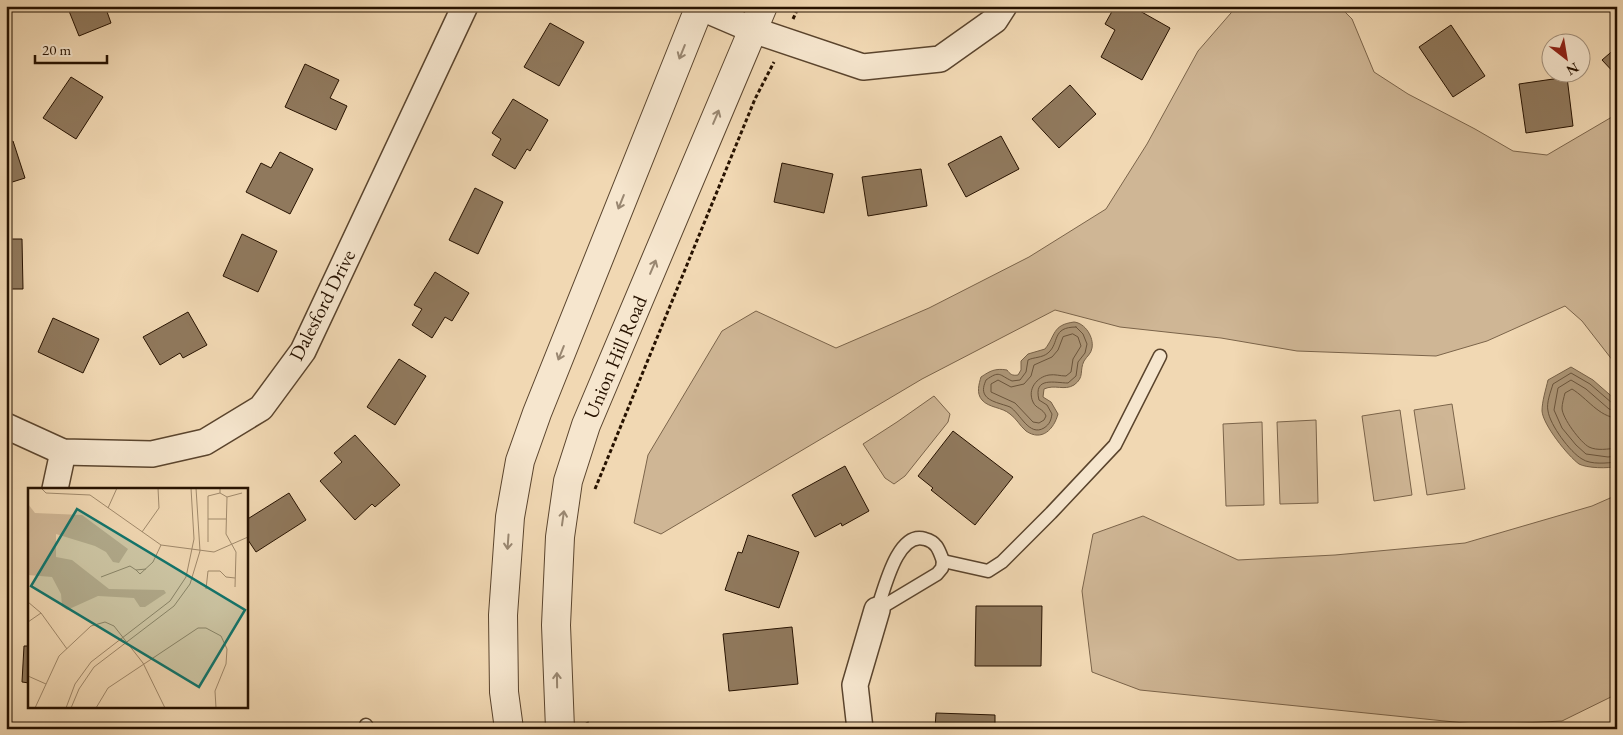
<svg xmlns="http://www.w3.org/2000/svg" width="1623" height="735" font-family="'EB Garamond',serif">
  <rect width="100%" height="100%" fill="#f1d8b3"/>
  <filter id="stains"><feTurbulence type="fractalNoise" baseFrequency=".004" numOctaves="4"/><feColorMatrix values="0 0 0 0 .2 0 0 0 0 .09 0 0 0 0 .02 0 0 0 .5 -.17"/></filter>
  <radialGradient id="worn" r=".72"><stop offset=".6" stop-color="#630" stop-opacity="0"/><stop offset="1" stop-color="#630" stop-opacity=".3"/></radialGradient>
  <g fill="#cfb695" stroke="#7b644a">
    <polygon points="1237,6 1339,6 1352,19 1374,72 1408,94 1475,129 1513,151 1547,155 1617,114 1617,366 1582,321 1565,306 1487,341 1436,356 1297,351 1221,338 1120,327 1055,310 922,379 661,534 634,523 648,455 722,331 756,311 836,348 929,308 1029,257 1106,209 1147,144 1198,51"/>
    <polygon points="934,396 950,414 948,422 905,476 894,484 885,478 863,444 897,422"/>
    <polygon points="1452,404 1465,489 1427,495 1414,410"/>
    <polygon points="1400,410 1412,495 1374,501 1362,416"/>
    <polygon points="1316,420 1318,503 1280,504 1277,422"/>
    <polygon points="1262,422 1264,505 1226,506 1223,424"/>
    <polygon points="1617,495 1617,694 1562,721 1484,725 1140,690 1092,672 1082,591 1093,534 1143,516 1238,560 1335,555 1465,543 1592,506"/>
  </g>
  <g fill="#ac9576" stroke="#776147">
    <path d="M 1074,322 C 1085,323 1094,337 1092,348 C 1091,354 1087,356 1084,361 C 1079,371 1085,377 1074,385 C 1064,391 1055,384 1044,389 L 1043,397 L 1051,402 L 1058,414 C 1054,429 1042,442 1026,431 C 1020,426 1016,418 1010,414 C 1002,407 989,408 982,400 C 976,393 979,384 981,377 C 990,371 995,368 1007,370 C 1010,374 1012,376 1018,375 L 1021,370 L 1021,361 L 1028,354 L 1045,349 C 1056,335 1052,325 1074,322 Z"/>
    <path d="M 1571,367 L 1593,380 L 1617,401 L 1617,466 C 1609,469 1586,468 1579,464 C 1568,456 1543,425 1542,411 C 1542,401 1546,389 1548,380 Z"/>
  </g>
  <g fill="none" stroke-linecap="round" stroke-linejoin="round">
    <g stroke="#6a543b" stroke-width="1">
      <path d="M 1076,327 L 1083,334 L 1087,344 L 1085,353 L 1078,362 L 1076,376 L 1068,383 C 1055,383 1033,376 1039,400 L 1047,405 L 1052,414 C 1051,420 1050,424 1044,428 C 1029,437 1020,413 1010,407 C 1003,404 989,402 985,395 C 982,390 984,385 986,380 C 1000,370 999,375 1012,381 L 1020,380 L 1026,372 L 1028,360 C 1034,357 1042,358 1048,353 C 1060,343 1051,327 1076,327 Z"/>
      <path d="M 1073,334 L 1078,337 L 1081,346 L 1073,359 L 1071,372 L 1066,376 C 1060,376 1055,374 1049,375 C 1037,377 1027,389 1033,402 C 1036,409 1043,408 1046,416 L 1044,420 L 1039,423 L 1033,422 L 1015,403 L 991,392 L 991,384 L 998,380 L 1011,387 L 1024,384 L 1031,376 L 1034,365 L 1052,357 L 1058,350 L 1063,337 Z"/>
      <path d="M 1617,404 L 1612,403 L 1590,384 L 1571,373 L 1553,384 C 1551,391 1546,403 1548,411 C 1550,425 1570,452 1582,459 C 1591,465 1607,463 1617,462"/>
      <polyline points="1617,411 1609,409 1586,389 1571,380 1558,388 1554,410 1562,428 1576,445 1586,454 1608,457 1617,456"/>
      <path d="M 1617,418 C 1599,417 1587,398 1572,389 L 1565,393 C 1564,397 1562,404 1562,408 C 1562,418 1581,443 1589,447 C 1597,451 1608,449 1617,448"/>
    </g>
  </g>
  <g fill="#90795d" stroke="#271200">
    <polygon points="67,6 105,6 111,23 79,36"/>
    <polygon points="386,6 396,6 393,11"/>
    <polygon points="1115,6 1131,6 1170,28 1142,80 1101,57 1115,30 1105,24"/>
    <polygon points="550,23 584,42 559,86 524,67"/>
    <polygon points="1451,25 1485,76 1453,97 1419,47"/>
    <polygon points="1617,47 1617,76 1602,60"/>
    <polygon points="305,64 339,80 330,98 347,106 336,130 285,107"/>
    <polygon points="71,77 103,97 76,139 43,118"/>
    <polygon points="1567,77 1573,126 1526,133 1519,84"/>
    <polygon points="1070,85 1096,114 1059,148 1032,119"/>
    <polygon points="513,99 548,120 530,151 527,149 515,169 492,155 501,139 492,133"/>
    <polygon points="1001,136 1019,169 966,197 948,164"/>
    <polygon points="13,141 25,178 6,184 6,144"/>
    <polygon points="280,152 313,169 290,214 246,192 261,163 271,168"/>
    <polygon points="782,163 833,174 824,213 774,202"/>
    <polygon points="921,169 927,206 868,216 862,177"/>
    <polygon points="475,188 503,202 478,254 449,240"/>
    <polygon points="242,234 277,251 258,292 223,276"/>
    <polygon points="6,239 22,239 23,289 6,289"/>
    <polygon points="435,272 469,293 452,321 445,317 432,338 412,325 422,309 414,305"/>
    <polygon points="188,312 207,345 183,358 180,353 160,365 143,337"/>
    <polygon points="53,318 99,339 83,373 38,352"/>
    <polygon points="399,359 426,376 395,425 367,407"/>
    <polygon points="953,431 1013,477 975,525 931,490 933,488 918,476"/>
    <polygon points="355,435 400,485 375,507 372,504 355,520 320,481 342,462 334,453"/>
    <polygon points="845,466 869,511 842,526 841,523 815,537 792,495"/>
    <polygon points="289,493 306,520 256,552 246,537 246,520"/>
    <polygon points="748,535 799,552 779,608 725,590 738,552 742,553"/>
    <polygon points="976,606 1042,606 1041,666 975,666"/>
    <polygon points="792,627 798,684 729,691 723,634"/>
    <polygon points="24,646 29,646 29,683 22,682"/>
    <polygon points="936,713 995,715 995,729 935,729"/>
  </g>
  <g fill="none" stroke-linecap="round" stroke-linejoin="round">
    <g stroke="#5a442d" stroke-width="15">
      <g id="service">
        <polyline points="877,610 937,574 942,568 943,561 988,571 1002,562 1051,513 1115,445 1160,356"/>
        <path d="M 877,610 C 884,591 897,530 925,539 C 937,542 939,550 943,561"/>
        <polyline points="366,725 368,729"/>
      </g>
    </g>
    <g stroke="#5a442d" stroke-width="28">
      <g id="minor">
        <polyline points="697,6 753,30 863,67 940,59 995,20 1004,6"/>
        <polyline points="6,426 63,452 152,454 205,442 261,408 303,351 465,6"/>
        <polyline points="55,489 63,452"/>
        <polyline points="860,729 855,685 877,610"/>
      </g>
    </g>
    <g stroke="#5a442d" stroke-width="30">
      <g id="tertiary">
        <polyline points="509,729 504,692 503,615 510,517 520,461 537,413 700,6"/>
        <polyline points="560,729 556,625 560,537 568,481 586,425 763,6"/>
      </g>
    </g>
    <g stroke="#271200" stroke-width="3" stroke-dasharray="4 2.5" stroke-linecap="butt">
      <polyline points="793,19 799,6"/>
      <polyline points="595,489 755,99 774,62"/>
      <polyline points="587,722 589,729"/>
    </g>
    <use href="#service" stroke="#f6e6ce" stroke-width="12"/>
    <use href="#minor" stroke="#f6e6ce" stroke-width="25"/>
    <use href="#tertiary" stroke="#f6e6ce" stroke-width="28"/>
  </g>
  <defs><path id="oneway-shaft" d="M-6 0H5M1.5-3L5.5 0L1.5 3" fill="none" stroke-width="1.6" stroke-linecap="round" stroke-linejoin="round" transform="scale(1.25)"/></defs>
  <g stroke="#998771">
    <use href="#oneway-shaft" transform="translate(682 52) rotate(112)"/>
    <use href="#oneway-shaft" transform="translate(716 117) rotate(-67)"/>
    <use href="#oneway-shaft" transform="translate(621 202) rotate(112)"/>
    <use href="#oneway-shaft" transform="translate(653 267) rotate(-67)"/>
    <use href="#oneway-shaft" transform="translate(561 353) rotate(112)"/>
    <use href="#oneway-shaft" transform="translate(563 518) rotate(-82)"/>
    <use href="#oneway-shaft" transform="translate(508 542) rotate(94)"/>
    <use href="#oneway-shaft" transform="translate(557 680) rotate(-91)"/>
  </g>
  <g text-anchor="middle" stroke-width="4" stroke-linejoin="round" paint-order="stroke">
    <g font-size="20" fill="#271200" stroke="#f6e6ce">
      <text transform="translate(322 305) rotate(-63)" y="7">Dalesford Drive</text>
      <text transform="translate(615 357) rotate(-67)" y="7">Union Hill Road</text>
    </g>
  </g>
  <g transform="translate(28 488)">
    <rect width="220" height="220" fill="#f1d8b3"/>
    <path d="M 0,16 L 7,25 L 54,27 L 100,61 L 91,75 L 85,74 L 78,64 L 67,58 L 28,46 L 28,69 L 44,72 L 81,101 L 136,102 L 138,105 L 117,119 L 112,119 L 106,110 L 70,108 L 39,122 L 34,118 L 33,106 L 24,89 L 0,87 Z" fill="#cfb695"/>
    <path fill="none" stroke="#a0896b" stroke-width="1" d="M 13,0 L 18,5 L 62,7 L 133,57 L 186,64 L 220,49M 192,5 L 199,9 L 214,5M 199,9 L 198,46 L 208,64 L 207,99M 80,20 L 89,0M 180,31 L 198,31M 114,44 L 131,20 L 130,0M 180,54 L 180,8 L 192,5 L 192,0M 108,82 L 112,86 L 125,74 L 133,57M 73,89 L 102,78 L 108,82 L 118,81M 178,101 L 180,83 L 192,83 L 198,89 L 207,90M 0,114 L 13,125 L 39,161M 0,134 L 13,125M 0,188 L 18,196M 7,220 L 31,168 L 63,138 L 77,134 L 86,138 L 115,175 L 137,220M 38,220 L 47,196 L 63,174 L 142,113 L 158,89 L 166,51 L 163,0M 43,220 L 51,201 L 66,179 L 146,118 L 162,96 L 172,63 L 168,0M 68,220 L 80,200 L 170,140 L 178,140 L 193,148 L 199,161 L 198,176 L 187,203 L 188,220"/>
    <path fill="#0f766e" fill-opacity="0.15" stroke="#0f766e" stroke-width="2.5" d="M 49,21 L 217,122 L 171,199 L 3,98 Z"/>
    <rect width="220" height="220" fill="none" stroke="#271200" stroke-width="2.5"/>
  </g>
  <rect width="1623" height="735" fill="none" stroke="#f1d8b3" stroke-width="25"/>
  <rect x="8" y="8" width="1608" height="720" fill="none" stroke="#271200" stroke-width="2.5"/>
  <rect x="12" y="12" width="1598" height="710" fill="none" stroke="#271200"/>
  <g transform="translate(1566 58) rotate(149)"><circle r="24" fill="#f6e6ce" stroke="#a3917c"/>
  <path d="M0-4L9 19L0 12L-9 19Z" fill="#8f2418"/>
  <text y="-8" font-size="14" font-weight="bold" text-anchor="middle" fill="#271200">N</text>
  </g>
  <path d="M35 55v8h72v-8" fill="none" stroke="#271200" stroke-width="2.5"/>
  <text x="42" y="55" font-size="15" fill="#271200" stroke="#f6e6ce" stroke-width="4" paint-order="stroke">20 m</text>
  <rect width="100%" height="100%" filter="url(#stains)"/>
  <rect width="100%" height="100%" fill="url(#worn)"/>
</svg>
